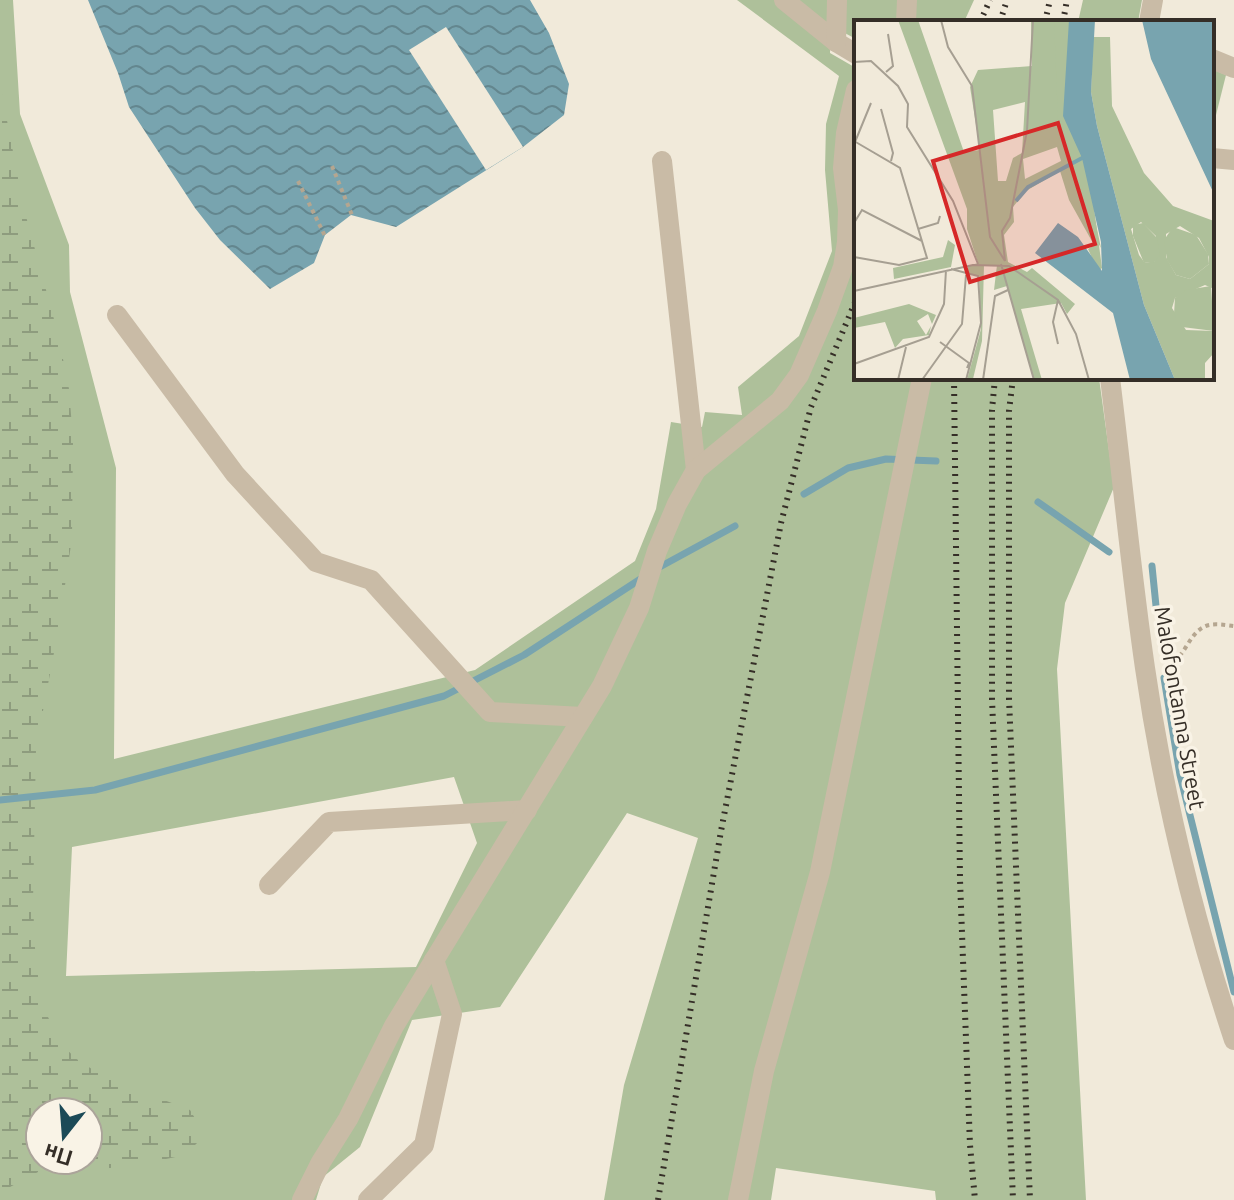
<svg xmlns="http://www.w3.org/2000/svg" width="1234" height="1200" font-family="Ubuntu,sans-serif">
  <defs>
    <pattern id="wetland-marsh" width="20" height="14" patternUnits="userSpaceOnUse" patternTransform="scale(2)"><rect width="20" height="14" fill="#aec09a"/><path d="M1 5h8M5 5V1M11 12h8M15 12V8" fill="none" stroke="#8e9c7e"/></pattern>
    <pattern id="water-waves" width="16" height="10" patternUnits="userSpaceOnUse" patternTransform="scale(2)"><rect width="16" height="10" fill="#78a4af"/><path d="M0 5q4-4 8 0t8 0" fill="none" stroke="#63868e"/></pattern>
  </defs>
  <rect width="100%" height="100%" fill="#f1eada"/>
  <g fill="#aec09a" fill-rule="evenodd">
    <path d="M 0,0 L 13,0 L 20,114 L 69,245 L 70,292 L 116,468 L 114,759 L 475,670 L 635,561 L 656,509 L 671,422 L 702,427 L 705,412 L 742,415 L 738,387 L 799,336 L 832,251 L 825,170 L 826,124 L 839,76 L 737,0 L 831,0 L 830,53 L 856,68 L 856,378 L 1099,378 L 1114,487 L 1065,603 L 1057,669 L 1086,1200 L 936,1200 L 935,1191 L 776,1168 L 771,1200 L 604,1200 L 624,1085 L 698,838 L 627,813 L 500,1007 L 412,1020 L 360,1147 L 323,1177 L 316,1200 L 0,1200 ZM 454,777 L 477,843 L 416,967 L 66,976 L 72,847 ZM 40,1112 L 88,1112 L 88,1160 L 40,1160 Z"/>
    <polygon points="842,0 900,0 900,22 856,22 856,39 841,31"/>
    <polygon points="911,0 974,0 964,22 910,22"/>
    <polygon points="1083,0 1142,0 1138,22 1078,22"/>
    <polygon points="1212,69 1226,75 1212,131"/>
  </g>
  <path fill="url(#wetland-marsh)" fill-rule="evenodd" d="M 0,84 L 24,209 L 58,334 L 69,389 L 73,440 L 72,538 L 59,626 L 36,748 L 33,903 L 35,948 L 40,987 L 48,1017 L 60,1042 L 75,1058 L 104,1077 L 190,1110 L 199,1125 L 198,1142 L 185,1155 L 128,1167 L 38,1172 L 10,1187 L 3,1200 L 0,1200 ZM 40,1112 L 88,1112 L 88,1160 L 40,1160 Z"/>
  <polygon fill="url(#water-waves)" points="88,0 530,0 549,33 569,84 564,115 523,147 396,227 351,215 325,235 314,263 270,289 220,240 195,208 129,107 118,73"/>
  <polygon fill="#f1eada" points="446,27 523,147 486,170 409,50"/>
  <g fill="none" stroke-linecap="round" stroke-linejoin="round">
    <g stroke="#78a4af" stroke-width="7">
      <polyline points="804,494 848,468 886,459 936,461"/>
      <polyline points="1038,502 1109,552"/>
      <polyline points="1152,566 1156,606"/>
      <polyline points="656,569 735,526"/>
      <polyline points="1164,678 1180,775 1234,992"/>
      <polyline points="0,800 95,790 444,696 524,655 642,578"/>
    </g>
    <g stroke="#b5a690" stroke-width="4" stroke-dasharray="4 4" stroke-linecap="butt">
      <polyline points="332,166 352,215"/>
      <polyline points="298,181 325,236"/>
      <polyline points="1158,619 1166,618 1171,664"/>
      <path d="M 1166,664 C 1184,661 1187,637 1202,628 C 1210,622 1224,625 1234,626"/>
    </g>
    <g stroke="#c9bba6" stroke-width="20">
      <polyline points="784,0 836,42 856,54"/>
      <polyline points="906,22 907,0"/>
      <polyline points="1149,22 1153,0"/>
      <polyline points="836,42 837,0"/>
      <polyline points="1212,59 1234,68"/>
      <polyline points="1212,158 1234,160"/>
      <polyline points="662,161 696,470"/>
      <polyline points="117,315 235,474 316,562 371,580 490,712 583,717"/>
      <path d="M 1110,378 C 1122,474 1131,572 1145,668 C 1163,793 1194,920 1234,1040"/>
      <polyline points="269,885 329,822 527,810"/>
      <polyline points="302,1200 321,1162 348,1119 394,1026 602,686 639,608 657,551 677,504 696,470 780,401 799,375 827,311 843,267 847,242 848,210 843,168 846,133 856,90"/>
      <polyline points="368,1200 424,1145 452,1014 434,960"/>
      <polyline points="738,1200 764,1071 820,872 922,378"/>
    </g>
    <g stroke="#352e27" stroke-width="6" stroke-dasharray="2 6" stroke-linecap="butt">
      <polyline points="980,22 990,0"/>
      <polyline points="1000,22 1007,0"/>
      <polyline points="1045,22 1050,0"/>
      <polyline points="1063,22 1067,0"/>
      <polyline points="954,378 960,880 970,1145 975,1200"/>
      <polyline points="995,378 992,410 992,699 1013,1200"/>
      <polyline points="1013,378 1009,411 1009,699 1030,1200"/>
      <polyline points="658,1200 721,831 781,523 811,407 856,300"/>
    </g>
  </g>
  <g text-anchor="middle" stroke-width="7" stroke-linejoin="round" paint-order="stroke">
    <g font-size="22" fill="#352e27" stroke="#f9f3e6">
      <text transform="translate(1180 708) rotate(80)" y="8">Malofontanna Street</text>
    </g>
  </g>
  <g transform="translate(854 20)">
    <rect width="360" height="360" fill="#f1eada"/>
    <path d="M 44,0 L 64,0 L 110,132 L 126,130 L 116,67 L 124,50 L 178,46 L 177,0 L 215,0 L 248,248 L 244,251 L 234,229 L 240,225 L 215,180 L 206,151 L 172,171 L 159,187 L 160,202 L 150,215 L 154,242 L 173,252 L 178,248 L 221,284 L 213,294 L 207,283 L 167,289 L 188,360 L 180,360 L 153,266 L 140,270 L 143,245 L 130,245 L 128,321 L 119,359 L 113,360 L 127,309 L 125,256 L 114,254 L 114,246 L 124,243 L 113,209 L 113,189 ZM 171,82 L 168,133 L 159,138 L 152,161 L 144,161 L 139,90 ZM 203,127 L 207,141 L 171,159 L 169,139 ZM 239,17 L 256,17 L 258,86 L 290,153 L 319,186 L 360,201 L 360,269 L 351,265 L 321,278 L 318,288 L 332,310 L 360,311 L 360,333 L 351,343 L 351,360 L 321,360 L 290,285 L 243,106 L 237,72 ZM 287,202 L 302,216 L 301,241 L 291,243 L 285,235 L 277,209 ZM 326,206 L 345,218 L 355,237 L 355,244 L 336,259 L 322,255 L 312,237 L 312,214 Z" fill="#aec09a" fill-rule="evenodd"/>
    <path d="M 289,203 L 303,218 L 306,235 L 300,242 L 290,243 L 279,216 L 279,205 ZM 319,207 L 342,215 L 354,234 L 355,244 L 336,259 L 322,255 L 313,240 L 310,220 ZM 94,220 L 101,225 L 97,247 L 40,259 L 39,248 L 89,237 ZM 357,266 L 360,311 L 328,307 L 320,294 L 321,278 L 332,270 ZM 55,284 L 82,295 L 78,304 L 74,294 L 63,301 L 72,315 L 77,306 L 75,315 L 49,319 L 41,328 L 31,302 L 0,308 L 0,298 Z" fill="#aec09a"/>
    <path d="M 200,0 L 215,0 L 209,96 L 228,138 L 247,228 L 220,182 L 206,125 L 185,115 L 204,101 Z" fill="#aec09a"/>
    <path d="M 215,0 L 241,0 L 237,72 L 243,106 L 290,285 L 321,360 L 276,360 L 259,293 L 181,233 L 204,203 L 224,217 L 248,251 L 247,222 L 228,138 L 209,96 ZM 288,0 L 360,0 L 360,174 L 297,39 Z" fill="#78a4af"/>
    <path fill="none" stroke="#78a4af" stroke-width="4" d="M 162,181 L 174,167 L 230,137"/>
    <path fill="none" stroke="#a69f92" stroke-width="2" d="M 87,0 L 94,27 L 118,66 L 136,217 L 151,241M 0,42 L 17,41 L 44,66 L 54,84 L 53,107 L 99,181 L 124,244M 32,52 L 39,46 L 34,14M 27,89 L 39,133 L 37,141M 0,121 L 46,148 L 73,238 L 45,245 L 0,237M 1,122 L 17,83M 0,203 L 8,190 L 68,221M 64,209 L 84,203 L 86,196M 151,241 L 148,211 L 156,198 L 173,111 L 179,0M 147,244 L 180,360M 97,249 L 124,256 L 127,303 L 112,360M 0,271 L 119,245 L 155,246 L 204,280 L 222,314 L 235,360M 86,322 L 115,343 L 113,348M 204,324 L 199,302 L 204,280M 0,344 L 75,317 L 90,284 L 92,250M 44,360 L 52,327M 68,360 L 108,304 L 112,255M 129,360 L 141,276 L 154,270"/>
    <path fill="#d62828" fill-opacity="0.15" stroke="#d62828" stroke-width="4" d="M 204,103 L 241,224 L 116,262 L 79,141 Z"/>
    <rect width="360" height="360" fill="none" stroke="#352e27" stroke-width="4"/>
  </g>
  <g transform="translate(64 1136) rotate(197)"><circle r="38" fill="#f9f3e6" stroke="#aba49a" stroke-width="2"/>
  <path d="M0-6L14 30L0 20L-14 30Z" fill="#1c4a57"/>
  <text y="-12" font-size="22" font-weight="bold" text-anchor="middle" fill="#352e27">Пн</text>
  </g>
</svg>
